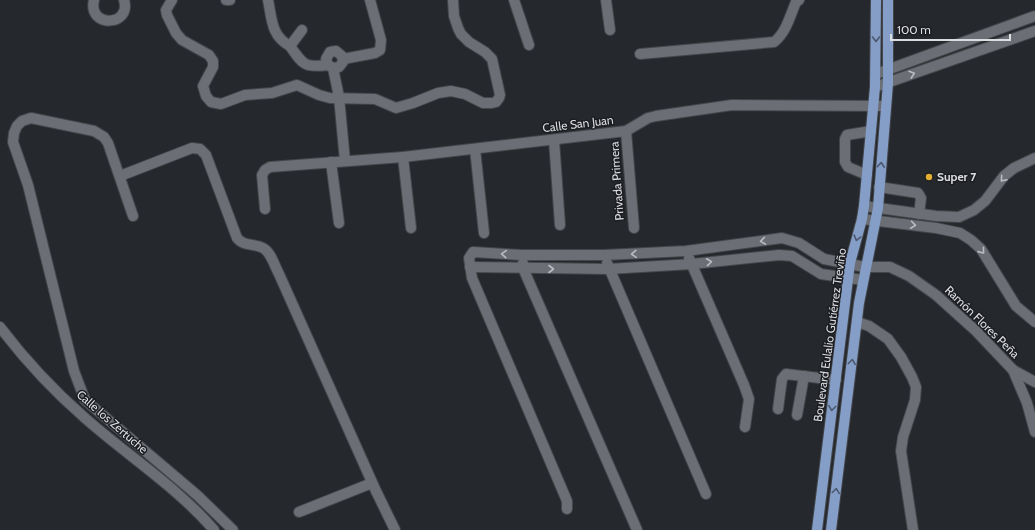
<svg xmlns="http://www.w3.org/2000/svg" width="1035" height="530" font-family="Cabin,sans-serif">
  <rect width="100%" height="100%" fill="#25282c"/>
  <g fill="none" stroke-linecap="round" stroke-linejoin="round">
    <g stroke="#43464a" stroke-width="12">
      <g id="minor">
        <path d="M 94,0 C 87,28 132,27 124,0"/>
        <polyline points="172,0 166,10 167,15 176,33 182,40 209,55 213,61 213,67 203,86 206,96 211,102 221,104 245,95 272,93 297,85 319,95 330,98 375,99 396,108 413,103 438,93 451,91 465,94 483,103 492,103 496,102 499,98 500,95 492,59 485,52 469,42 461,34 458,28 454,16 453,0"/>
        <polyline points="226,0 230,0"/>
        <path d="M 268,0 C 272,19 271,36 290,46"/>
        <polyline points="514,0 529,45"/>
        <polyline points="606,0 610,30"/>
        <path d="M 302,30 L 290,46 C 303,65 305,68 328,65"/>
        <path d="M 640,54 L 774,42 C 786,33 790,16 796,2 L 799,0"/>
        <polyline points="343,59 375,53 380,50 381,40 370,0"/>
        <polyline points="333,68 339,67 343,62 342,56 336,51 330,52 326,59 328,65 333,68 339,97 345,161"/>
        <polyline points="876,74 1035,16"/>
        <polyline points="875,87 1035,31"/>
        <polyline points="626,131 634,228"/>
        <polyline points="554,140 560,225"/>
        <polyline points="475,149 484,233"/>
        <polyline points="403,157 411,228"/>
        <polyline points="331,162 339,223"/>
        <polyline points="867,175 848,167 845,162 845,139 847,135 871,131"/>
        <path d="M 120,176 L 192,148 L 200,149 L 206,155 L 237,238 C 244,247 254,243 263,248 C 271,252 275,267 279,274 L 376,491 L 395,530"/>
        <polyline points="879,187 918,193 921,198 919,214"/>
        <polyline points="864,206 936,216 959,217 974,210 985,201 1004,176 1014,168 1035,158"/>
        <polyline points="265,209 262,175 265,170 270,167 403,157 626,131 648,118 656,116 732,105 886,106"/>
        <polyline points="133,216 108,143 104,137 94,131 31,118 22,121 17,126 14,133 13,142 28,185 74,371 85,400 197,495 233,530"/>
        <polyline points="862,219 936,228 960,233 971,240 981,249 1016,306 1035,322"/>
        <polyline points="689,258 744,385 749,399 745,427"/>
        <polyline points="523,263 523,268 637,530"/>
        <polyline points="607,263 706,494"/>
        <polyline points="470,267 608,269 692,264 779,255 792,256 821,274 863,280"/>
        <polyline points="857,322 869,326 888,339 901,357 912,377 916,387 915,400 903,437 901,451 913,530"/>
        <path d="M 0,327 C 25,360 54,391 85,418 C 128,456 177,487 214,530"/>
        <polyline points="1013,370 1035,382"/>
        <polyline points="778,409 782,379 786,374 836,380"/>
        <polyline points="797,415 804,376"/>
        <polyline points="567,509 567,501 472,278 469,258 473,252 522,255 604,255 686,251 782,238 799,243 824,259 865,267 890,267 909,276 936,295 976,331 1013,370 1027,403 1035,432"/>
        <polyline points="299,512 372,483"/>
      </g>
    </g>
    <g stroke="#43464a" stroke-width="12">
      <g id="major">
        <polyline points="817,530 850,263 862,219 864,206 875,87 876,0"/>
        <polyline points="831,530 859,303 878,208 888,83 888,0"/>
      </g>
    </g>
    <use href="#minor" stroke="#6b6e74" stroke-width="10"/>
    <use href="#major" stroke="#859ec7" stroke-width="10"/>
  </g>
  <defs><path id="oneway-chevron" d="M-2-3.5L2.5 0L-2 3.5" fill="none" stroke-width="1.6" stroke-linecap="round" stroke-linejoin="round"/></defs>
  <g stroke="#4b586d">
    <use href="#oneway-chevron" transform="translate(876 39) rotate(90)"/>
    <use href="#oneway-chevron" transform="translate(881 165) rotate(-85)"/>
    <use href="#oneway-chevron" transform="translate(857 238) rotate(105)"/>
    <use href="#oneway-chevron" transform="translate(852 362) rotate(-83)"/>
    <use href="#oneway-chevron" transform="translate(832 408) rotate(97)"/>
    <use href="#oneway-chevron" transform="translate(836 491) rotate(-82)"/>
  </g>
  <g stroke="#b9bcc0">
    <use href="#oneway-chevron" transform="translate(912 74) rotate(-19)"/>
    <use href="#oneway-chevron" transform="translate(1003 179) rotate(131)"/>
    <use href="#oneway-chevron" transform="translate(913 225) rotate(8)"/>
    <use href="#oneway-chevron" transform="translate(763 241) rotate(172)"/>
    <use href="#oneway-chevron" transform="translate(982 251) rotate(51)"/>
    <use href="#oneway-chevron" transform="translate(504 254) rotate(-176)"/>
    <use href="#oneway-chevron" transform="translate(634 254) rotate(177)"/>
    <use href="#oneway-chevron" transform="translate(709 262) rotate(-6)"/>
    <use href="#oneway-chevron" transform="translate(551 269)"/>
  </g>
  <circle fill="#e3ae34" stroke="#1c1e23" stroke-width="1.5" cx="929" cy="177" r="4"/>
  <g text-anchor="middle" stroke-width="3" stroke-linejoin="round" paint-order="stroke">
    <g font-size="12" fill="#dbdde0" stroke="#1c1e23">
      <text transform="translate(578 124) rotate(-7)" y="4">Calle San Juan</text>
      <text transform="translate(617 181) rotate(-94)" y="4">Privada Primera</text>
      <text transform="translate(982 322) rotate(44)" y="4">Ramón Flores Peña</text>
      <text transform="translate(830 335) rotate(-82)" y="4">Boulevard Eulalio Gutiérrez Treviño</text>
      <text transform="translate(112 422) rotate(41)" y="4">Calle los Zertuche</text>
    </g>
    <g font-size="12" font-weight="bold" fill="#dbdde0" stroke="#1c1e23" text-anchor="start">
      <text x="937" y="181">Super 7</text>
    </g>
  </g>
  <path d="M891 34v6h119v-6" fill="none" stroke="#dbdde0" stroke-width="2"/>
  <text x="897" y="34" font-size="12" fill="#dbdde0" stroke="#1c1e23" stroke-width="3" paint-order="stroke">100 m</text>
</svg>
